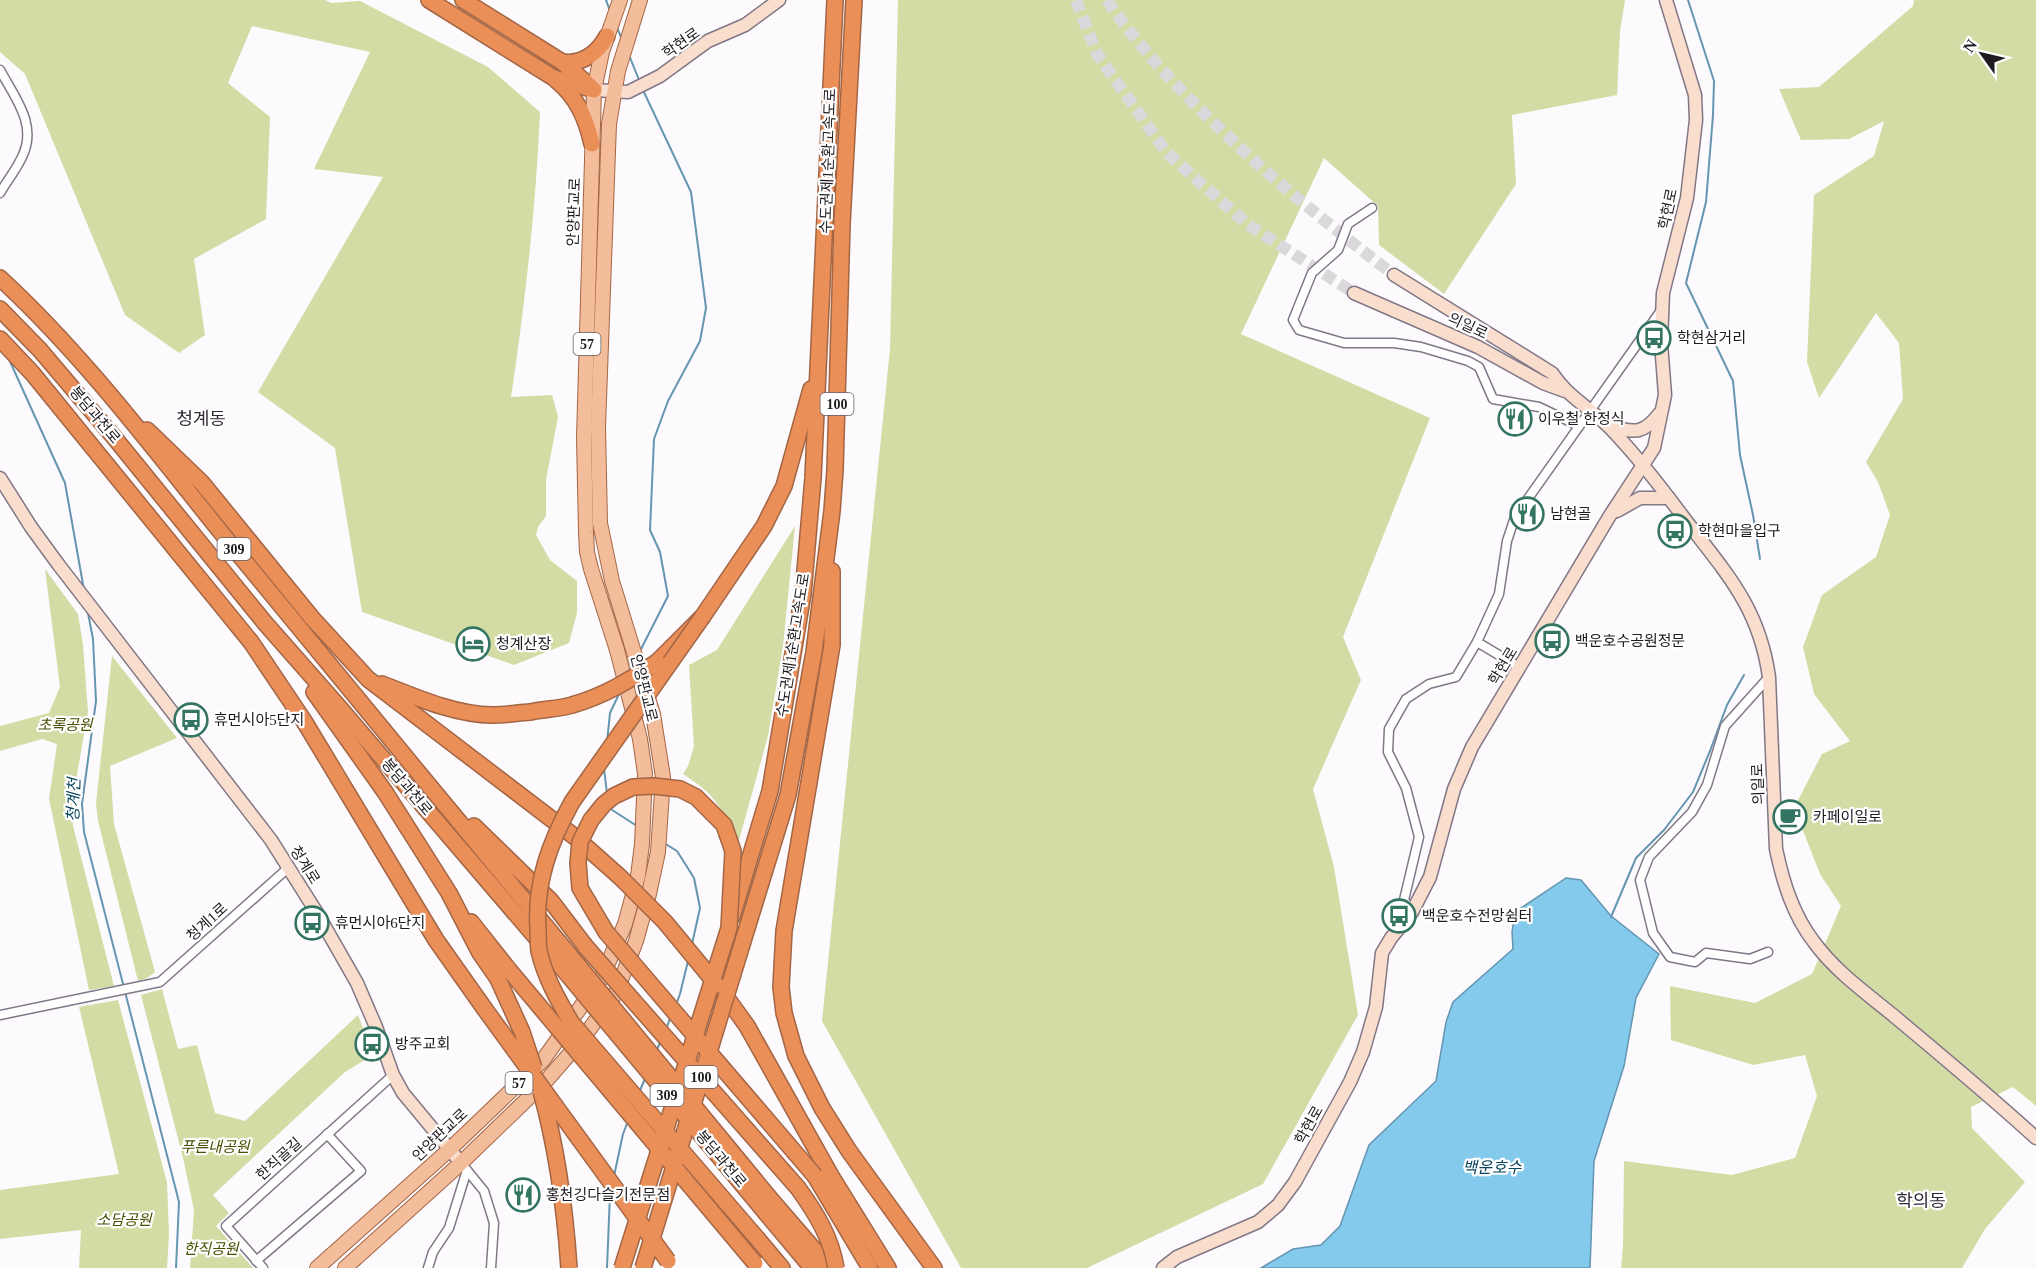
<svg xmlns="http://www.w3.org/2000/svg" width="2036" height="1268" font-family="'Times New Roman','Noto Sans KR',serif">
  <rect width="100%" height="100%" fill="#fcfafd"/>
  <g fill="#d4dca5">
    <path d="M 0,0 L 325,0 L 331,3 L 360,1 L 488,67 L 540,112 C 536,208 525,303 511,397 L 552,395 L 558,417 L 546,480 L 546,516 L 538,527 L 536,535 L 550,560 L 577,581 L 577,613 L 569,643 L 514,665 L 362,612 L 335,448 L 258,392 L 383,177 L 314,169 L 370,52 L 252,26 L 228,83 L 270,117 L 266,219 L 194,259 L 205,335 L 179,353 L 125,315 L 25,74 L 0,52 Z"/>
    <polygon points="898,0 1625,0 1620,31 1617,95 1512,115 1516,184 1444,294 1379,245 1378,206 1324,158 1241,334 1430,418 1343,637 1361,680 1313,789 1334,867 1358,1015 1263,1184 1087,1268 961,1268 822,1021 890,349"/>
    <polygon points="1914,0 2036,0 2036,1106 2013,1087 1971,1107 1972,1128 2025,1182 1985,1229 1962,1268 1621,1268 1623,1246 1624,1161 1732,1175 1795,1158 1817,1096 1805,1055 1753,1065 1671,1040 1670,986 1755,1003 1812,974 1841,906 1820,874 1794,808 1822,754 1850,741 1814,694 1803,647 1822,595 1876,557 1890,515 1878,482 1866,462 1903,399 1899,343 1876,313 1819,398 1807,362 1814,195 1874,156 1884,121 1849,139 1801,140 1779,89 1819,87 1913,6"/>
    <path d="M 795,526 L 783,646 L 768,736 L 736,851 C 731,831 725,811 710,795 C 703,787 692,780 683,774 L 688,766 L 694,746 L 689,665 L 717,650 Z"/>
    <polygon points="45,569 78,614 83,645 88,712 72,803 73,826 114,986 89,990 49,799 57,744 42,739 0,751 0,726 49,713 60,687"/>
    <polygon points="112,656 177,738 110,766 114,824 155,972 147,978 138,981 98,821 96,803"/>
    <polygon points="162,989 178,1049 197,1045 215,1113 245,1121 358,1015 373,1055 345,1072 213,1195 229,1213 216,1226 253,1268 190,1268 194,1210 183,1158 141,995"/>
    <polygon points="118,1000 167,1182 169,1234 167,1268 79,1268 81,1230 0,1239 0,1190 119,1174 79,1007"/>
  </g>
  <polygon fill="#84caed" stroke="#6595b0" stroke-width="1.5" points="1566,878 1581,880 1611,916 1659,954 1636,998 1624,1066 1594,1161 1590,1268 1261,1268 1293,1249 1321,1245 1340,1226 1369,1145 1436,1081 1446,1022 1453,1002 1513,949 1512,932 1515,912"/>
  <g fill="none" stroke-linecap="round" stroke-linejoin="round">
    <g stroke="#6595b0" stroke-width="2">
      <polyline points="606,0 610,11"/>
      <polyline points="1688,0 1714,81 1713,115 1706,202 1686,283 1733,381 1740,455 1753,515 1760,559"/>
      <polyline points="617,28 622,39"/>
      <polyline points="629,55 639,80"/>
      <polyline points="8,357 65,483 84,590"/>
      <polyline points="88,613 93,639 96,701 82,804 84,832 179,1202 176,1268"/>
      <polyline points="640,651 668,596 660,552 650,530 654,439 668,401 700,341 706,308 691,192 642,88"/>
      <polyline points="607,742 610,713 619,694"/>
      <polyline points="604,769 607,793"/>
      <polyline points="609,808 637,826"/>
      <polyline points="664,843 677,851 694,878 700,908 692,944"/>
      <polyline points="1611,917 1636,858 1664,830 1693,792 1710,751 1727,705 1744,675"/>
      <polyline points="676,1005 680,994 688,961"/>
      <polyline points="666,1030 670,1018"/>
      <polyline points="656,1052 661,1040"/>
      <polyline points="639,1093 646,1076"/>
      <polyline points="614,1176 623,1134 628,1121"/>
      <polyline points="607,1268 610,1194"/>
    </g>
    <g stroke="#dbd8dc" stroke-width="12" stroke-dasharray="12 6" stroke-linecap="butt">
      <polyline points="1076,0 1097,54 1167,153 1247,224 1354,293"/>
      <path d="M 1107,0 C 1137,45 1174,84 1212,121 C 1269,177 1330,226 1394,275"/>
    </g>
    <g stroke="#817786" stroke-width="11">
      <g id="street">
        <path d="M 0,70 C 15,98 38,125 22,157 C 16,170 7,181 0,193"/>
        <polyline points="1372,208 1348,224 1338,250 1312,273 1293,320 1299,330 1344,343 1394,343 1421,347 1468,361 1479,367 1493,399 1539,407 1579,426"/>
        <polyline points="1477,642 1519,667"/>
        <polyline points="1412,912 1404,900 1419,837 1406,788 1388,752 1389,729 1406,699 1429,684 1456,677 1477,642 1499,594 1507,541 1515,517 1662,309"/>
        <polyline points="1768,952 1750,959 1706,953 1695,962 1670,957 1653,933 1640,880 1649,857 1692,812 1707,785 1725,726 1769,677"/>
        <polyline points="0,1015 160,982 288,868"/>
        <polyline points="461,1163 484,1191 494,1223 491,1268"/>
        <polyline points="256,1261 361,1171 327,1134"/>
        <polyline points="263,1268 226,1226 393,1075"/>
        <polyline points="428,1268 433,1252 449,1228 467,1170"/>
      </g>
    </g>
    <g stroke="#817786" stroke-width="15">
      <g id="secondary">
        <polyline points="594,90 628,92 660,76 708,41 745,25 779,0"/>
        <path d="M 1394,275 L 1552,373 C 1556,379 1561,385 1566,390 C 1580,404 1598,415 1611,429 C 1638,457 1661,487 1684,518 C 1725,572 1759,606 1769,677 L 1776,849 C 1783,882 1793,915 1814,942 C 1835,971 1866,993 1894,1016 C 1942,1056 1990,1096 2036,1138"/>
        <polyline points="1354,293 1478,347 1543,383 1565,391"/>
        <path d="M 1610,427 C 1634,432 1643,435 1659,414"/>
        <polyline points="0,478 31,527 58,564 271,840 317,913 357,983 376,1027 393,1075 403,1093 461,1163"/>
        <polyline points="1617,511 1640,498 1669,498"/>
        <polyline points="1163,1268 1177,1257 1258,1222 1278,1205 1295,1182 1350,1082 1363,1052 1376,1007 1382,953 1391,938 1412,912 1430,877 1454,789 1472,747 1609,517 1654,448 1665,395 1661,343 1663,293 1687,198 1696,120 1695,95 1666,0"/>
      </g>
    </g>
    <g stroke="#a36645" stroke-width="16">
      <g id="primary">
        <polyline points="317,1268 449,1150 543,1060 602,977 625,924 638,876 642,844 645,774 640,739 617,650 591,569 587,552 586,532 584,438 594,90 602,52 620,0"/>
        <polyline points="345,1268 461,1163 546,1081 580,1042 616,993 636,941 649,894 658,852 663,777 653,714 612,581 600,523 598,427 609,124 618,71 640,0"/>
      </g>
    </g>
    <g stroke="#a36645" stroke-width="18">
      <g id="highway">
        <polyline points="429,0 554,78 594,90"/>
        <polyline points="463,0 562,62 590,86"/>
        <path d="M 562,62 C 582,65 598,53 607,36"/>
        <path d="M 556,80 C 577,97 586,118 592,144"/>
        <path d="M 0,278 C 88,359 162,460 237,552 C 350,690 463,827 577,964"/>
        <polyline points="0,309 40,350 113,436 265,623 338,706 569,976"/>
        <polyline points="0,339 33,374 251,642 304,721 436,940 484,1008"/>
        <polyline points="147,430 202,483 312,618 368,679 575,837 620,877"/>
        <polyline points="832,571 832,645 784,931 781,987 784,1013 796,1056 822,1108 849,1151 934,1268"/>
        <polyline points="657,662 703,616 764,526 784,486 811,389"/>
        <path d="M 382,684 C 415,697 456,715 492,715 C 504,715 517,713 530,712"/>
        <polyline points="314,692 385,792 449,893 480,953 498,979"/>
        <polyline points="474,826 551,901 586,947"/>
        <polyline points="732,917 770,791 803,594 813,478 835,0"/>
        <polyline points="471,922 509,970"/>
        <polyline points="743,941 788,795 814,652 832,511 835,470 842,224 854,0"/>
        <polyline points="721,990 747,1026 831,1176 888,1268"/>
        <polyline points="815,1176 870,1268"/>
        <polyline points="772,1201 830,1268"/>
        <polyline points="766,1213 812,1268"/>
        <polyline points="755,1236 782,1268"/>
      </g>
    </g>
    <use href="#street" stroke="#fff" stroke-width="8"/>
    <use href="#secondary" stroke="#f9ddcd" stroke-width="12"/>
    <use href="#primary" stroke="#f3bc9b" stroke-width="14"/>
    <use href="#highway" stroke="#eb8f59" stroke-width="15"/>
    <g stroke="#a36645" stroke-width="18" stroke-linecap="butt">
      <g id="highway-bridge">
        <path d="M 703,616 L 572,802 C 550,842 535,882 538,928 C 538,936 538,944 539,951 C 545,977 558,1000 571,1022 L 755,1236"/>
        <path d="M 530,712 C 544,709 559,709 572,705 C 604,696 630,680 657,662"/>
        <polyline points="620,877 665,922 717,985"/>
        <path d="M 586,947 L 798,1188 C 816,1213 831,1237 836,1268"/>
        <polyline points="577,964 772,1201"/>
        <polyline points="509,970 755,1263"/>
        <polyline points="569,976 766,1213"/>
        <polyline points="498,979 522,1032 534,1068"/>
        <polyline points="484,1008 668,1261"/>
        <path d="M 541,1091 C 557,1149 565,1208 569,1268"/>
        <polyline points="622,1268 729,928 733,851 724,825 696,797 680,789 654,786 633,787 614,796 604,804 591,820 580,842 578,863 580,888 606,932 815,1176"/>
        <polyline points="643,1268 743,941"/>
      </g>
    </g>
    <use href="#highway-bridge" stroke="#eb8f59" stroke-width="15"/>
  </g>
  <defs>
    <g id="bus-ring" transform="scale(1.725)"><circle r="9.5" fill="#fff" stroke="#347462" stroke-width="1.5"/><path d="M-5-6H5V4H4V6H2V4H-2V6H-4V4H-5ZM-3.5-4V0h7V-4ZM-3.5 1.2v1.5H-2V1.2ZM2 1.2v1.5H3.5V1.2Z" fill="#347462"/></g>
    <g id="restaurant-ring" transform="scale(1.725)"><circle r="9.5" fill="#fff" stroke="#347462" stroke-width="1.5"/><path d="M-5-6h1v4h1v-4h1v4h1v-4h1v5L-1.5 .5V6h-2V.5L-5-1ZM5-6V6H3V1.5H1.5Q1.5-4 5-6Z" fill="#347462"/></g>
    <g id="hotel-ring" transform="scale(1.725)"><circle r="9.5" fill="#fff" stroke="#347462" stroke-width="1.5"/><path d="M-6-4.5h1.5V1H6V5H4.5V3h-9V5H-6ZM-4 0a1.8 1.8 0 1 1 3.6 0ZM.5 0V-2.5h3Q6-2.5 6 0Z" fill="#347462"/></g>
    <g id="cafe-ring" transform="scale(1.725)"><circle r="9.5" fill="#fff" stroke="#347462" stroke-width="1.5"/><path d="M-5.5-4.5H6V0H3Q3 3.5 0 3.5H-2.5Q-5.5 3.5-5.5 0ZM3-3.2v2h1.7v-2ZM-6 4.5H4V6H-6Z" fill="#347462"/></g>
  </defs>
  <g fill-rule="evenodd">
    <use href="#bus-ring" x="1654" y="338"/>
    <use href="#restaurant-ring" x="1515" y="419"/>
    <use href="#restaurant-ring" x="1527" y="514"/>
    <use href="#bus-ring" x="1675" y="531"/>
    <use href="#bus-ring" x="1552" y="641"/>
    <use href="#hotel-ring" x="473" y="644"/>
    <use href="#bus-ring" x="191" y="720"/>
    <use href="#cafe-ring" x="1790" y="817"/>
    <use href="#bus-ring" x="1399" y="916"/>
    <use href="#bus-ring" x="312" y="923"/>
    <use href="#bus-ring" x="372" y="1044"/>
    <use href="#restaurant-ring" x="523" y="1195"/>
  </g>
  <g text-anchor="middle" stroke-width="4.5" stroke-linejoin="round" paint-order="stroke">
    <g fill="#fff" stroke="#625f63" stroke-width="1.5">
      <rect x="573.5" y="333" width="27" height="22" rx="4.5"/>
      <rect x="820.5" y="393" width="33" height="22" rx="4.5"/>
      <rect x="217.5" y="538" width="33" height="22" rx="4.5"/>
      <rect x="684.5" y="1066" width="33" height="22" rx="4.5"/>
      <rect x="505.5" y="1072" width="27" height="22" rx="4.5"/>
      <rect x="650.5" y="1084" width="33" height="22" rx="4.5"/>
    </g>
    <g font-size="14" font-weight="bold" fill="#1e1a20">
      <text x="587" y="349">57</text>
      <text x="837" y="409">100</text>
      <text x="234" y="554">309</text>
      <text x="701" y="1082">100</text>
      <text x="519" y="1088">57</text>
      <text x="667" y="1100">309</text>
    </g>
    <g font-size="15" fill="#1e1a20" stroke="#fff">
      <text transform="translate(681 43) rotate(-35)" y="5">학현로</text>
      <text transform="translate(828 161) rotate(-88)" y="5">수도권제1순환고속도로</text>
      <text transform="translate(1668 209) rotate(-78)" y="5">학현로</text>
      <text transform="translate(574 212) rotate(-88)" y="5">안양판교로</text>
      <text transform="translate(1468 326) rotate(25)" y="5">의일로</text>
      <text transform="translate(95 415) rotate(50)" y="5">봉담과천로</text>
      <text transform="translate(793 645) rotate(-81)" y="5">수도권제1순환고속도로</text>
      <text transform="translate(1503 666) rotate(-59)" y="5">학현로</text>
      <text transform="translate(644 688) rotate(76)" y="5">안양판교로</text>
      <text transform="translate(1758 784) rotate(-92)" y="5">의일로</text>
      <text transform="translate(407 787) rotate(50)" y="5">봉담과천로</text>
      <text transform="translate(305 865) rotate(58)" y="5">청계로</text>
      <text transform="translate(207 922) rotate(-42)" y="5">청계1로</text>
      <text transform="translate(1309 1125) rotate(-61)" y="5">학현로</text>
      <text transform="translate(440 1135) rotate(-43)" y="5">안양판교로</text>
      <text transform="translate(279 1159) rotate(-42)" y="5">한직골길</text>
      <text transform="translate(721 1159) rotate(50)" y="5">봉담과천로</text>
    </g>
    <g font-size="15" fill="#1e1a20" stroke="#fff" text-anchor="start">
      <text x="1677" y="343">학현삼거리</text>
      <text x="1538" y="424">이우철 한정식</text>
      <text x="1550" y="519">남현골</text>
      <text x="1698" y="536">학현마을입구</text>
      <text x="1575" y="646">백운호수공원정문</text>
      <text x="496" y="649">청계산장</text>
      <text x="214" y="725">휴먼시아5단지</text>
      <text x="1813" y="822">카페이일로</text>
      <text x="1422" y="921">백운호수전망쉼터</text>
      <text x="335" y="928">휴먼시아6단지</text>
      <text x="395" y="1049">방주교회</text>
      <text x="546" y="1200">홍천깅다슬기전문점</text>
    </g>
    <g font-size="15" font-style="italic" fill="#494e00" stroke="#fff">
      <text x="65" y="730">초록공원</text>
      <text x="215" y="1152">푸른내공원</text>
      <text x="124" y="1225">소담공원</text>
      <text x="211" y="1254">한직공원</text>
    </g>
    <g font-size="16" font-style="italic" fill="#0a475e" stroke="#fff">
      <text transform="translate(73 800) rotate(-88)" y="6">청계천</text>
      <text x="1492" y="1173">백운호수</text>
    </g>
    <g font-size="18" fill="#322936" stroke="#fff">
      <text x="201" y="425">청계동</text>
      <text x="1921" y="1207">학의동</text>
    </g>
  </g>
  <g transform="translate(1982 54) rotate(304)" stroke="#ffffff" stroke-width="4.5" paint-order="stroke">
  <path d="M0-4.5L10 22L0 15L-10 22Z" fill="#1e1a20"/>
  <text y="-9" font-size="16" font-weight="bold" text-anchor="middle" fill="#1e1a20">N</text>
  </g>
</svg>
